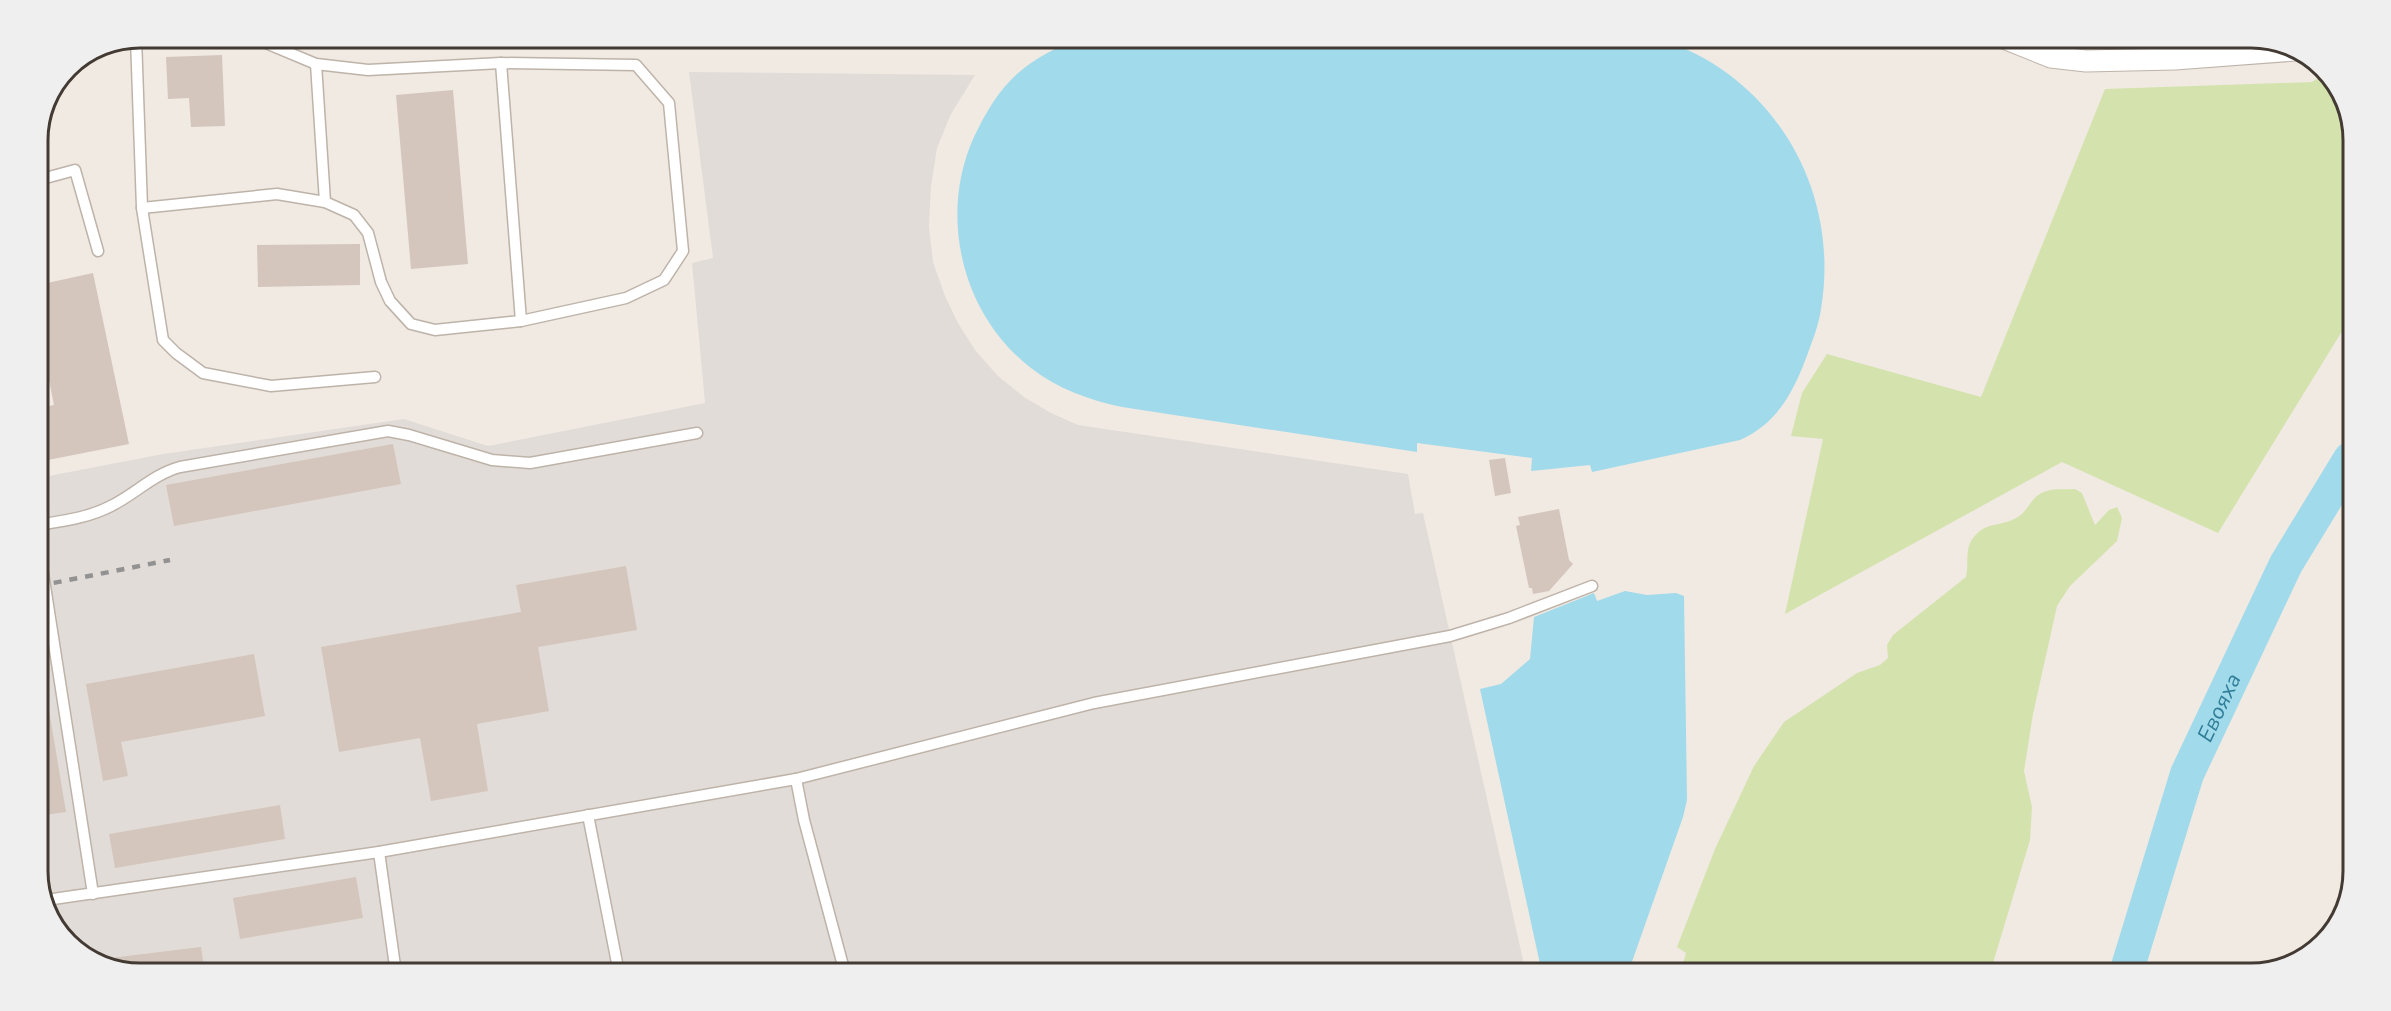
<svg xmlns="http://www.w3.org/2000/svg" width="2391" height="1011" font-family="'Nunito Sans',sans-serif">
  <rect width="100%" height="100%" fill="#f0eae3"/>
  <polygon fill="#e2dcd8" points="689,72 975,75 951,114 937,148 931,186 929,227 933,262 945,296 958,323 975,350 998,376 1024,397 1051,413 1078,425 1408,474 1415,514 1423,513 1526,973 140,973 101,966 58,933 38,879 38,478 163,454 404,419 488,446 705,403 692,263 713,258"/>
  <g fill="#d4e3ad">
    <polygon points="2326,73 2333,78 2353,133 2352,315 2218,533 2062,462 1785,614 1823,439 1791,436 1802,393 1827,354 1981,397 2105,89 2312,82"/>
    <path d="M 2075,489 L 2082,493 L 2095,525 L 2109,510 L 2117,507 L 2122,518 L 2117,541 L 2070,586 L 2057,606 L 2033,714 L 2024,771 L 2032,807 L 2030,840 L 1990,973 L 1680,973 L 1686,953 L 1677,947 L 1715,849 L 1754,766 L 1784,722 L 1857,673 L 1880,665 L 1888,658 L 1887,645 L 1893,635 L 1966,577 C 1969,565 1965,551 1971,541 C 1985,520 1998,528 2016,518 C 2030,511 2029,496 2047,491 C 2055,488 2066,490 2075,489 Z"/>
  </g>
  <g fill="#a1daeb">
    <path d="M 1080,38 L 1657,38 C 1773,74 1841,189 1821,309 C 1819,324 1813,339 1808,353 C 1794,391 1778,423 1740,440 L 1592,472 L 1590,465 L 1531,471 L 1532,458 L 1417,443 L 1417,452 L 1122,407 C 1089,400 1058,389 1031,368 C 962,315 938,216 974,137 C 985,114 998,91 1017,74 C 1036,57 1058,47 1080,38 Z"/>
    <polygon points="1625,591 1647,595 1676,593 1684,596 1687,800 1683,817 1628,973 1542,973 1480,689 1501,684 1530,659 1534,617 1594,593 1597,601"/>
  </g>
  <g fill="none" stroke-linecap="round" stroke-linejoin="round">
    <path stroke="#a1daeb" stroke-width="34" id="s1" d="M 2126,973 L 2187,774 L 2286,564 L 2350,459"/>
  </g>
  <g fill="#d4c6bc">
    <polygon points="222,55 225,126 191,127 189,98 168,99 166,57"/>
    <polygon points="453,90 468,264 411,269 396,95"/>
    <polygon points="360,244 360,285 258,287 257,245"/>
    <polygon points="93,273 129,444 38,462 38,408 54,405 38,325 38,285"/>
    <polygon points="393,444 401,484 174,526 166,485"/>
    <polygon points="1505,458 1511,493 1495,496 1489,460"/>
    <polygon points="1559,509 1569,560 1573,564 1549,591 1533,594 1532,588 1529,588 1516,526 1520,525 1518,517"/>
    <polygon points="626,566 637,630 538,647 549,711 477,724 488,791 431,801 420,738 339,752 321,647 521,612 516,585"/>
    <polygon points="254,654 265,716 121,742 128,776 103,781 86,684"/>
    <polygon points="46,692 66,812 38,816 38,693"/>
    <polygon points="280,805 285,839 115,868 109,834"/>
    <polygon points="356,877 363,918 240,939 233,898"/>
    <polygon points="201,947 205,974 140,974 101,966 94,960"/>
  </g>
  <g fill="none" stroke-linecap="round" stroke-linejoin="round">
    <g stroke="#beb3a9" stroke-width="13">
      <g id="lane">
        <polyline points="136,38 142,208 163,340 176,353 203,373 271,386 375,377"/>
        <polyline points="501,63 521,321"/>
        <polyline points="316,64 325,202"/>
        <polyline points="38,180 75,170 98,251"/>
        <polyline points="142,208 277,194 325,202 354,215 368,233 381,282 390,301 411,324 435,330 521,321 626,298 664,280 683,251 669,103 636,65 501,63 368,70 316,64 254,38"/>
        <path d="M 38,525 C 62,521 88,518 111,506 C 135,494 154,474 180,467 L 388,431 L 409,435 L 492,460 L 530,463 L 697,433"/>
        <polyline points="38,541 93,894"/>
        <polyline points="588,815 619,973"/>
        <polyline points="379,852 396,973"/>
        <polyline points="46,900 379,852 796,779"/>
        <polyline points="845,973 804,820 796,779 1094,703 1450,636 1509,618 1592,586"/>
      </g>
    </g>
    <g stroke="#beb3a9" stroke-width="23">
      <polyline id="street" points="2004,38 2051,57 2086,61 2175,59 2296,50"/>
    </g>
    <use href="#lane" stroke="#fff" stroke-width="10"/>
    <use href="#street" stroke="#fff" stroke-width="21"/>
    <polyline stroke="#929292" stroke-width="4.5" stroke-dasharray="8 8" stroke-linecap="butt" points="38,586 170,560"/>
  </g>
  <g text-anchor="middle" stroke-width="4.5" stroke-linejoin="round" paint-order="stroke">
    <g font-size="22" font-style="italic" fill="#307e97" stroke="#fff">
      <text dy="8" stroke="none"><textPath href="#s1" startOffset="282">Евояха</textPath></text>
    </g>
  </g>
  <path d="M0 0H2391V1011H0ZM140 48H2251A92 92 0 0 1 2343 140V871A92 92 0 0 1 2251 963H140A92 92 0 0 1 48 871V140A92 92 0 0 1 140 48Z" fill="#f0efef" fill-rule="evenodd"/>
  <path fill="none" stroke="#423a33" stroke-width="3" d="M140 48H2251A92 92 0 0 1 2343 140V871A92 92 0 0 1 2251 963H140A92 92 0 0 1 48 871V140A92 92 0 0 1 140 48Z"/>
</svg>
